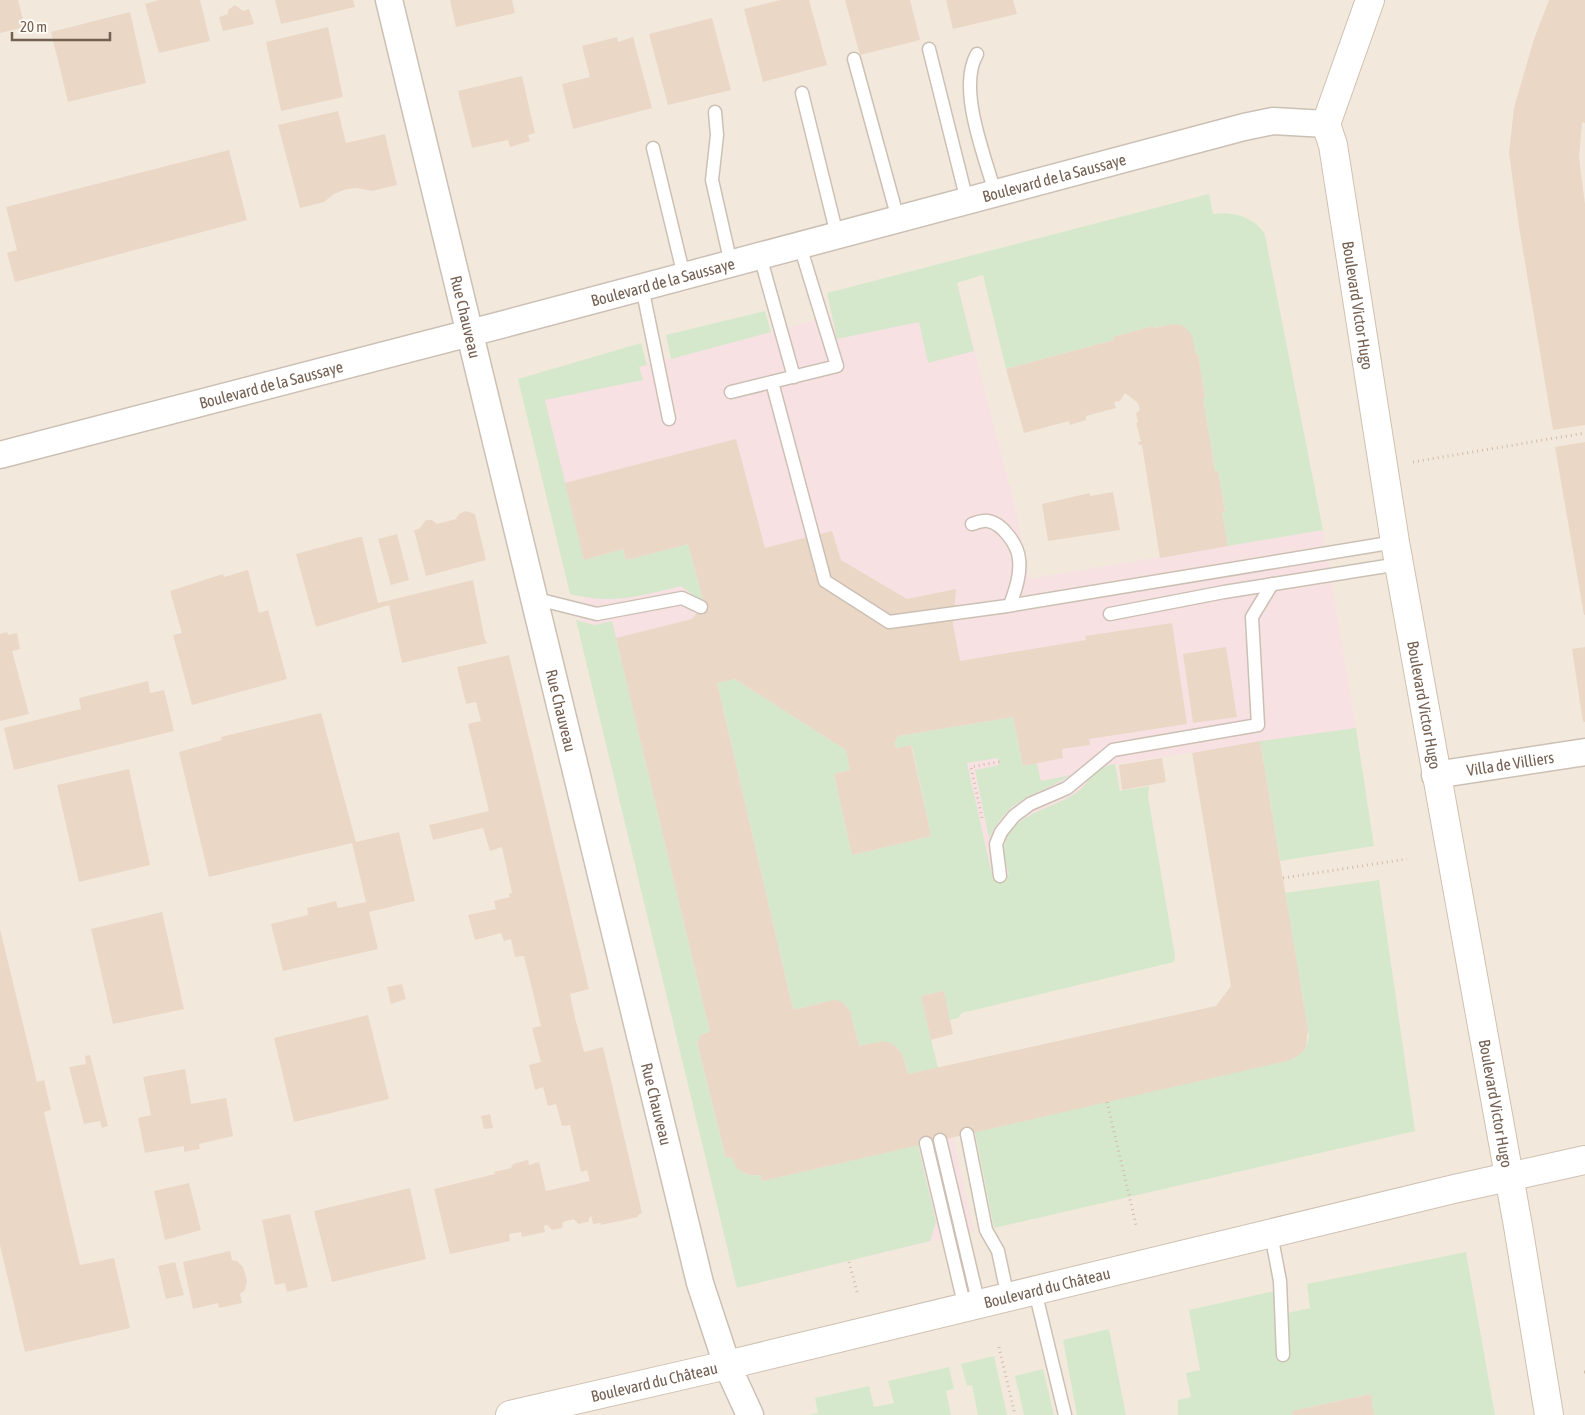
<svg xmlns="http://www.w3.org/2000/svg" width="1585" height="1415" font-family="'Asap Condensed',sans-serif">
  <rect width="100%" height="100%" fill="#fbf6ed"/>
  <rect fill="#f2e9dc" x="0" y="0" width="1585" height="1415"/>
  <polygon fill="#f8e1e3" points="957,282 1017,515 1029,579 1323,530 1356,728 1116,764 1147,943 921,996 974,1231 737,1288 576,620 579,621 584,598 570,594 523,398"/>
  <g fill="#d6e8cc">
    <path d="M 1209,194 L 1213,214 C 1232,211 1256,217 1265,235 L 1323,530 L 1228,546 L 1222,512 L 1225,511 L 1218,471 L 1215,471 L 1203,398 L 1205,397 L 1198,355 L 1196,355 C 1190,324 1184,321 1154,328 L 1153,326 L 1113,337 L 1114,340 L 1006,369 L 983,275 L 957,283 L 974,351 L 928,363 L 919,322 L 837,339 L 827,293 Z"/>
    <polygon points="765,311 771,332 671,359 666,335"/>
    <path d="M 641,343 L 647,365 L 639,367 L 643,380 L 545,400 L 584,560 L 623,549 L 626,560 L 688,544 L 704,603 L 681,586 C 639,596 614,605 570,594 L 518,379 Z"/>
    <path d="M 576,620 L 595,625 L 612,621 L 710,1032 L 701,1035 L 697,1042 L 726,1158 L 732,1157 C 736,1171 746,1177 761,1175 L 762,1181 L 918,1145 L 936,1222 L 930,1241 L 737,1288 Z"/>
    <path d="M 735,679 L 846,750 L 850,770 L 834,774 L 852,855 L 931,836 L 912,746 L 896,748 L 894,743 L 898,736 L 1013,717 L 1023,766 L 1037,763 L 1041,781 L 1071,775 C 1036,797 1010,795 989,838 L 975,770 L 999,765 L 998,758 L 967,763 L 993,879 L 1009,875 C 1007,867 1004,856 1004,848 C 1008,815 1051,809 1073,795 C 1092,783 1089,769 1115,764 L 1120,791 L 1149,786 L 1148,796 L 1175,956 L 1174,962 L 962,1013 L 958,1018 L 950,1020 L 944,991 L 921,996 L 938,1068 L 908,1074 C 900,1040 891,1039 859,1046 C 845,990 846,997 793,1010 L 717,683 Z"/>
    <polygon points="1356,728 1374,846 1280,861 1260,741"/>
    <polygon points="1379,880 1415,1131 994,1228 975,1132 1295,1058 1306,1048 1309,1036 1285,893"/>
    <polygon points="1466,1252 1495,1415 1374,1415 1370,1394 1293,1411 1293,1415 1178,1415 1178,1400 1191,1397 1186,1373 1200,1370 1189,1310 1274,1291 1274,1316 1310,1308 1307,1284"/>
    <polygon points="1109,1329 1126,1415 1077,1415 1063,1340"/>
    <polygon points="994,1356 1007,1415 978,1415 972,1385 967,1386 961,1364"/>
    <polygon points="949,1367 954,1389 946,1391 951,1415 808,1415 818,1413 815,1398 869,1386 874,1407 894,1403 888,1381"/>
    <polygon points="1043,1369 1054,1415 1024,1415 1015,1376"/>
  </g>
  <g fill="#ebd7c6">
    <polygon points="0,0 18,0 25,27 0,33"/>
    <polygon points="159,0 200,0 210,41 159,53 145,4"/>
    <polygon points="275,0 353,0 355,7 281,24"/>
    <polygon points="450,0 512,0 515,13 456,27"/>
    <polygon points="781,0 809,0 827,65 763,82 744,9"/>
    <polygon points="845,0 910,0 920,40 860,55"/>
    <polygon points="946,0 1013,0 1017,14 953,29"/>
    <polygon points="1549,0 1585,0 1585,123 1582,122 1579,158 1585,204 1585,425 1553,430 1519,227 1509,153 1514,108 1534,39"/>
    <polygon points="235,5 243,11 249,9 254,24 223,31 219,17 228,14 228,10"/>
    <polygon points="130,12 146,83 68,102 51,32"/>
    <polygon points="712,18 731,90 668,105 649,34"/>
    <polygon points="328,27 343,97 281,111 266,42"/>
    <polygon points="617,37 618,42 633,37 652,108 573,129 562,84 590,77 582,46"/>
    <polygon points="522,76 535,133 528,135 530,141 510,147 508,140 472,148 458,91"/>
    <polygon points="338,111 346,143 385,134 397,185 372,191 357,188 347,189 334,194 324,202 300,208 278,125"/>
    <polygon points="229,150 247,220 15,282 7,253 17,250 6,207"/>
    <polygon points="1173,324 1183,326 1188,330 1192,336 1196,355 1198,354 1205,397 1203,398 1215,471 1218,471 1225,512 1222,512 1228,546 1160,558 1142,445 1139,445 1138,442 1141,441 1136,423 1138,422 1136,413 1140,410 1138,403 1125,393 1120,401 1114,402 1116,408 1086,416 1086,420 1070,425 1069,421 1024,433 1006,369 1114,340 1113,337 1153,326 1154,328"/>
    <polygon points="736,439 765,548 832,531 841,560 907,599 956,589 953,625 960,661 1086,640 1085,636 1172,623 1187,724 1089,739 1090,745 1062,749 1063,758 1023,766 1013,717 898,736 894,743 896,748 911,745 931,836 852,855 834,774 850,770 846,750 735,679 717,683 793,1010 834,1000 841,1001 850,1011 859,1046 883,1041 893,1044 902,1054 908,1074 1216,1006 1231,986 1192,753 1260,741 1308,1030 1306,1048 1299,1055 1291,1060 762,1181 761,1175 750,1175 740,1171 734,1164 732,1157 726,1158 697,1042 701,1035 710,1032 616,638 692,619 704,603 688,544 626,560 623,549 584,560 565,483"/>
    <polygon points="1585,442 1585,615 1584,615 1555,447"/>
    <polygon points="1113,492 1120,530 1048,541 1042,504 1090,493 1090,496"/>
    <polygon points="466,511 475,514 486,560 426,576 414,530 419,529 426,520 432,520 437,524 456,519 459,514"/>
    <polygon points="397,534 409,580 391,585 378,539"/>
    <polygon points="359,537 362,537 378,603 473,580 485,640 488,643 402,663 389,605 316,627 296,554"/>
    <polygon points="248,570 259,613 268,610 287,679 192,705 173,635 182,633 170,591 223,574 224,577"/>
    <polygon points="7,632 8,635 17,633 20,649 12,651 29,714 0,721 0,634"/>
    <polygon points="1226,647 1237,717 1193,723 1183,654"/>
    <polygon points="1585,647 1585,722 1583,722 1572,649"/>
    <polygon points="509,655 589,989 570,994 575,1018 584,1052 603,1047 642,1213 638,1215 638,1217 601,1225 601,1223 593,1224 591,1215 588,1222 578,1224 574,1219 563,1222 562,1228 552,1230 547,1225 544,1226 545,1232 522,1237 521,1232 509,1234 510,1241 450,1254 434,1189 495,1174 494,1172 511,1168 513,1164 528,1160 529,1165 539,1162 546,1191 590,1181 587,1170 581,1172 570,1125 562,1126 556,1104 548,1106 543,1087 535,1090 529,1065 541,1062 532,1028 541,1026 524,956 515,957 511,939 504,941 501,933 475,940 468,915 496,909 494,901 510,897 509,894 512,893 502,847 490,851 483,828 433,840 429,825 489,811 468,724 481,721 476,702 466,704 457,667"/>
    <polygon points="148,681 150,693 164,690 174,731 14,770 4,728 81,709 79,698"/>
    <polygon points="321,713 356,842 399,832 415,901 369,912 378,949 283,971 271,924 308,915 307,908 336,901 338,908 366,902 352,843 209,877 179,752 222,740 221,737"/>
    <polygon points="1162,758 1166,782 1122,790 1119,765"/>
    <polygon points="129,769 150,865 79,882 57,785"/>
    <polygon points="162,912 184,1009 113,1024 91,929"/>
    <polygon points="0,929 37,1082 44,1080 51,1110 44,1112 80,1265 114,1258 130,1328 25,1352 0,1245"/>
    <polygon points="402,984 406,999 391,1004 387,987"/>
    <polygon points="944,991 953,1034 931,1040 921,996"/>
    <polygon points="368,1015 389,1099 294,1122 274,1038"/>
    <polygon points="90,1055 108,1126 102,1128 100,1121 84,1124 69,1067 86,1064 85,1056"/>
    <polygon points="185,1069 191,1104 226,1098 233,1136 199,1144 200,1149 184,1152 184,1146 145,1153 138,1118 151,1115 143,1077"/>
    <polygon points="490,1114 493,1128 484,1129 481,1116"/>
    <polygon points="189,1183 201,1230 165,1240 154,1191"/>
    <polygon points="410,1188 426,1259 332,1282 314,1211"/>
    <polygon points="290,1214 308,1287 287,1292 285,1283 275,1285 262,1220"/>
    <polygon points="230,1251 232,1260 237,1261 243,1267 247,1281 245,1290 240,1294 242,1303 219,1308 218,1303 193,1309 183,1262"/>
    <polygon points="175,1262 184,1295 166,1299 158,1266"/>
    <polygon points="1371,1394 1374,1415 1293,1415 1292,1411"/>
  </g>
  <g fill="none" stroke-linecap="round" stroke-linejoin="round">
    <g stroke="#ccc0b4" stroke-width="15">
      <g id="lane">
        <polyline points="929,49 967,201"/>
        <path d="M 977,54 C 957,89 985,156 995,193"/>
        <polyline points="854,59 898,219"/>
        <polyline points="802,93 837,235"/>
        <polyline points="715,112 717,135 712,180 731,264"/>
        <polyline points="653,148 684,276"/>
        <polyline points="760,256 794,377"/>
        <polyline points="642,287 669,419"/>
        <polyline points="772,382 825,581 889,622 1007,606 1395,542"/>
        <polyline points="731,392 837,366 800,246"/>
        <path d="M 972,524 C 976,523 983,520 988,521 C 1002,523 1018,545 1019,559 C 1021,575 1015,591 1010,605"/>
        <polyline points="533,598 597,614 682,598 701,607"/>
        <polyline points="1110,614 1224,592 1399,564"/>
        <polyline points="1000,876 996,844 1001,832 1014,816 1030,804 1067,788 1113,750 1258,725 1252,617 1272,584"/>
        <polyline points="967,1134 986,1230 998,1251 1008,1298"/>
        <polyline points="940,1140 979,1305"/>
        <polyline points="926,1143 965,1308"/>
        <polyline points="1271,1234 1280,1281 1283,1355"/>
        <polyline points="1035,1291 1065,1415"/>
      </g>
    </g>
    <g stroke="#ccc0b4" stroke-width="29">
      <g id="street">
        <path id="s1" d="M 389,0 L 700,1283 L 727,1365 L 750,1415"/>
        <path id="s2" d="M 0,455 L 508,323 L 1244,127 L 1273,121 L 1326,124"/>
        <path id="s3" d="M 1435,775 L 1585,752"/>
      </g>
    </g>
    <g stroke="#cfc0b1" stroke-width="30">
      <g id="secondary">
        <path id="s4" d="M 1370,0 L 1326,124 L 1333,145 L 1395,542 L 1518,1226 L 1549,1415"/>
        <path id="s5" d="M 510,1415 L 727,1365 L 1454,1189 L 1585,1160"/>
      </g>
    </g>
    <g stroke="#d3bdaa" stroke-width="3" stroke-dasharray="1 4" stroke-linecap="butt">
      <polyline points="1413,462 1585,433"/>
      <polyline points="982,818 971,767 1003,761"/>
      <polyline points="1283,878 1407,859"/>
      <polyline points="1107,1102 1136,1225"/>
      <polyline points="849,1262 857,1292"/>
      <polyline points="999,1347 1015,1415"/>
      <polyline points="1584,1372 1585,1372"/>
    </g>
    <use href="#lane" stroke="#fff" stroke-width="12"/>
    <use href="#street" stroke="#fff" stroke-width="26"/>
    <use href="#secondary" stroke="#fff" stroke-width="28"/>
  </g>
  <g text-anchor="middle" stroke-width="4" stroke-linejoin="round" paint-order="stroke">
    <g font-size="16" fill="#746052" stroke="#fefaf4">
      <text dy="6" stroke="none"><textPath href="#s2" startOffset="1090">Boulevard de la Saussaye</textPath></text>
      <text dy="6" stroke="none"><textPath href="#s2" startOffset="685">Boulevard de la Saussaye</textPath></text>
      <text dy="6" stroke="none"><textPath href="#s4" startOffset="316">Boulevard Victor Hugo</textPath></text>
      <text dy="6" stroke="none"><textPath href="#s1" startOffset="326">Rue Chauveau</textPath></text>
      <text dy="6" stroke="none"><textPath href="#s2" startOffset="280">Boulevard de la Saussaye</textPath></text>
      <text dy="6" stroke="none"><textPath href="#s4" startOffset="721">Boulevard Victor Hugo</textPath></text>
      <text dy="6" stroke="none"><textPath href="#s1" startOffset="731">Rue Chauveau</textPath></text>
      <text dy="6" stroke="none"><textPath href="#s3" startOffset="76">Villa de Villiers</textPath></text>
      <text dy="6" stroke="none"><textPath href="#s4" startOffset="1126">Boulevard Victor Hugo</textPath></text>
      <text dy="6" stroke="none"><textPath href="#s1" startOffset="1136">Rue Chauveau</textPath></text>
      <text dy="6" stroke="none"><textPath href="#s5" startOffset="552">Boulevard du Château</textPath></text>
      <text dy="6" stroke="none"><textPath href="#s5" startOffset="148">Boulevard du Château</textPath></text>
    </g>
  </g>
  <path d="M12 32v8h98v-8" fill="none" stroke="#746052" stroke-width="2.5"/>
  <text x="20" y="32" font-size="15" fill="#746052" stroke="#fefaf4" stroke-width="4" paint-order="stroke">20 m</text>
</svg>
